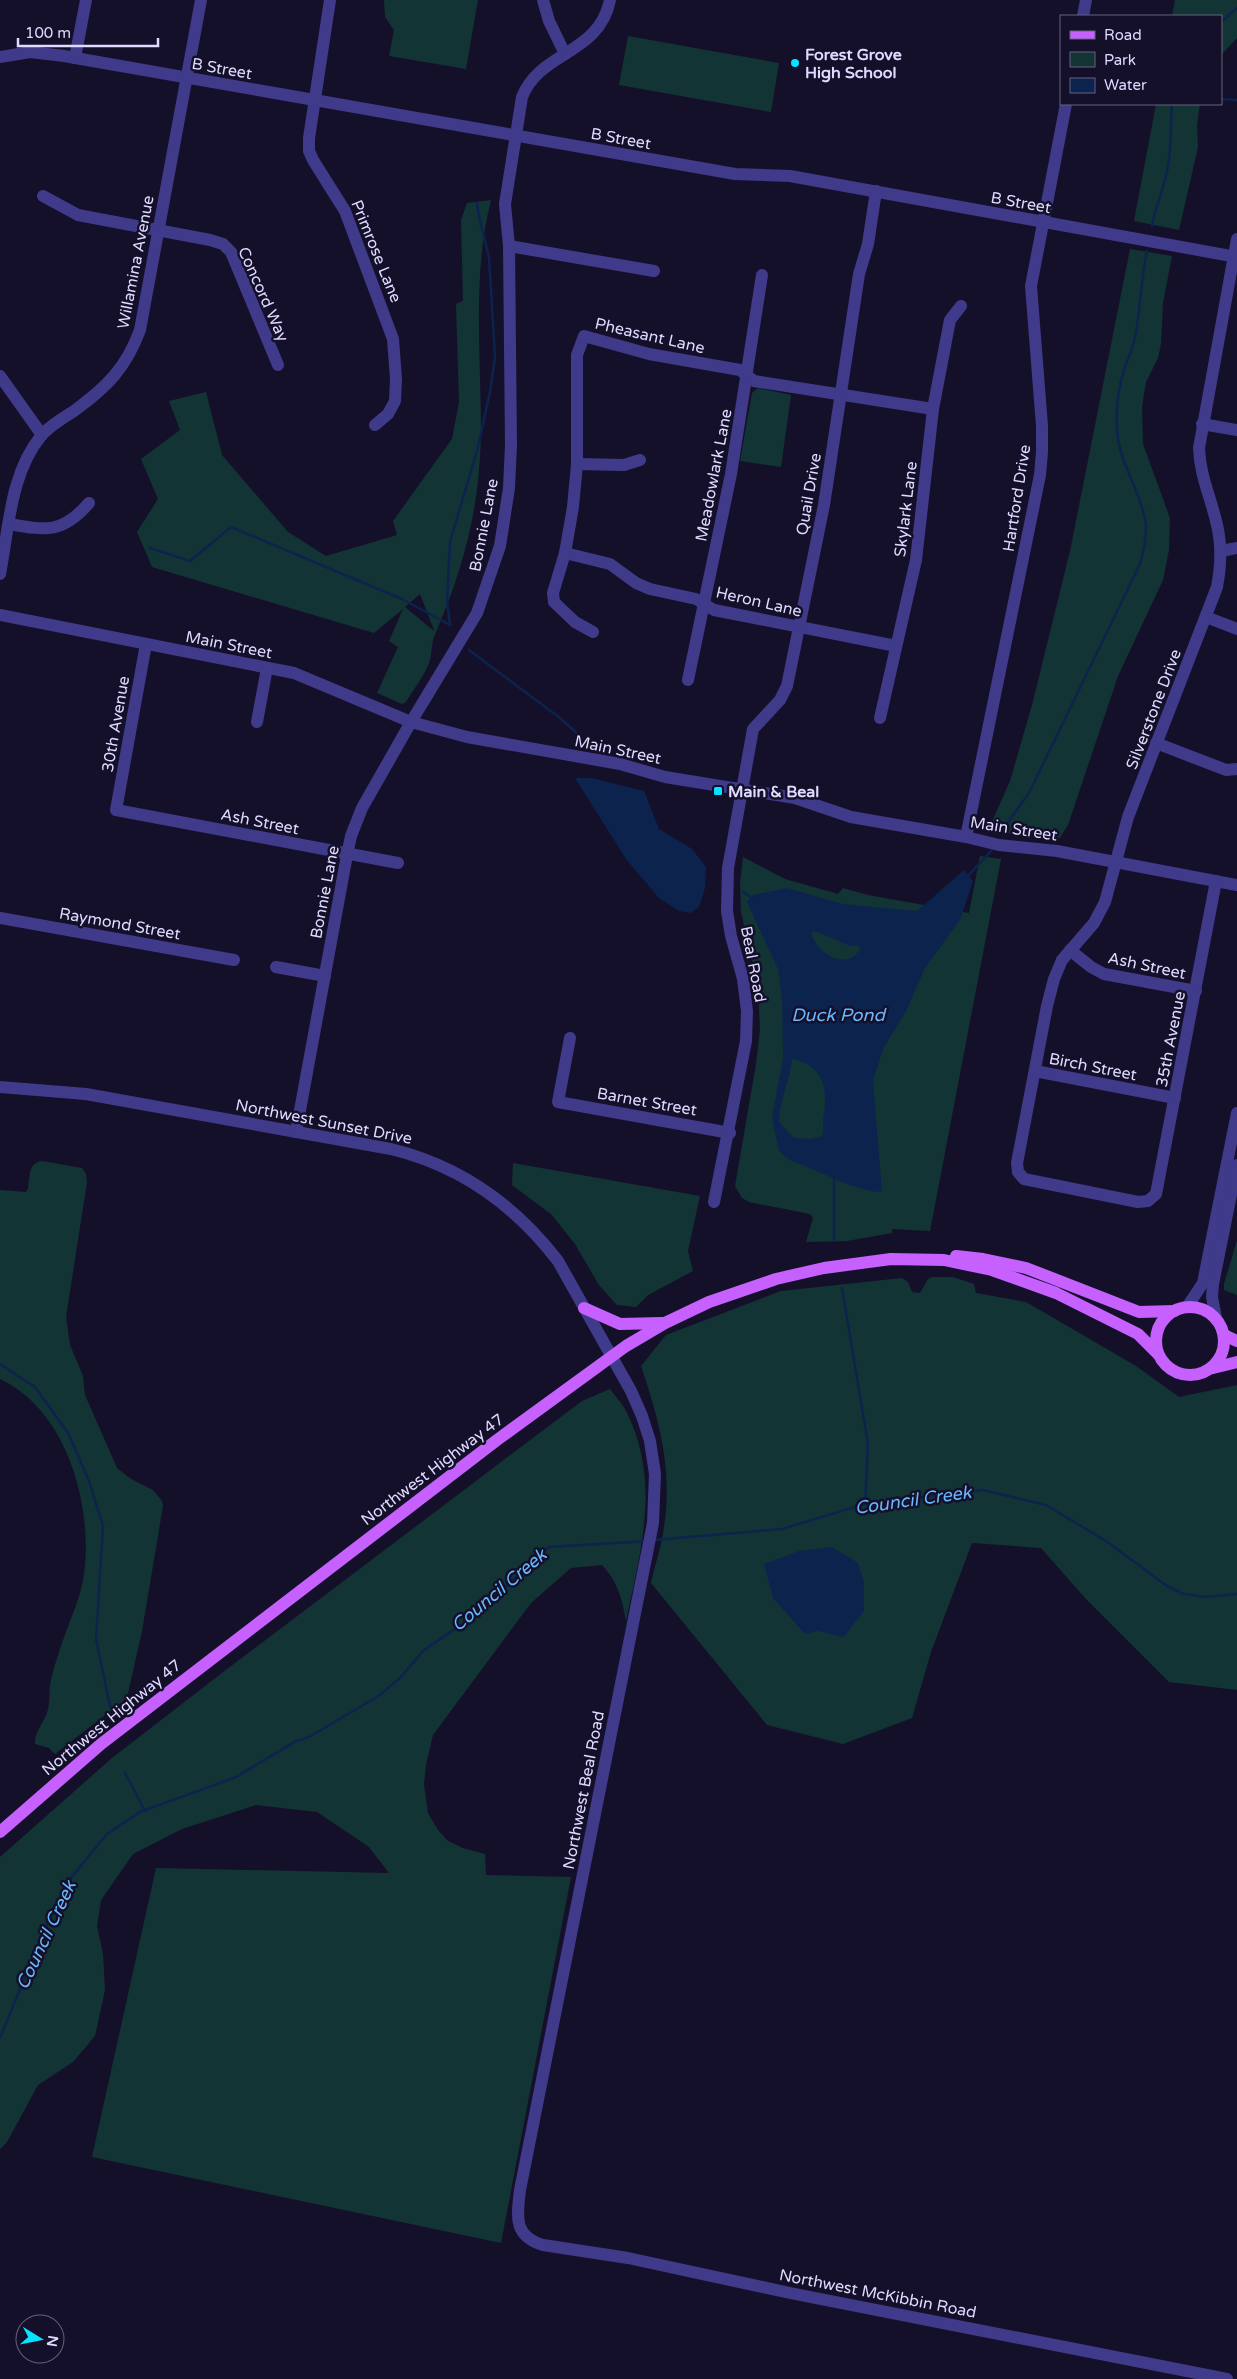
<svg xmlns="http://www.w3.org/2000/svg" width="1237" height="2379" font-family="'Varela Round',sans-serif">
  <rect width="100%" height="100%" fill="#15102a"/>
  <g fill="#133434" fill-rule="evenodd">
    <polygon points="384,0 478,0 466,69 389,56 394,30 385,17"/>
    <polygon points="1175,0 1237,0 1237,38 1221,55 1221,16 1172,16"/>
    <polygon points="628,36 779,63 771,112 619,85"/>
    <polygon points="1156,104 1200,104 1197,125 1198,147 1179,230 1134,221"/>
    <path d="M 491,200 C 472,275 481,354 481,431 C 480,508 464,567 434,637 C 431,645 432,655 429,663 C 424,676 413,690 406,702 L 402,704 L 377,693 L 398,647 L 389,641 L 403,609 L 374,633 L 152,567 L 137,532 L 158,499 L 141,459 L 180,430 L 169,401 L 206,392 L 222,455 L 288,532 L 326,556 L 397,535 L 393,521 L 452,439 L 459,402 L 456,304 L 463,301 L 461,220 L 467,203 ZM 420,594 L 434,630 L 434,631 L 405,607 Z"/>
    <polygon points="1130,249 1172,256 1163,303 1161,344 1158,358 1146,382 1142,407 1143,444 1170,518 1169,550 1163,580 1118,676 1068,825 1060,838 1006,833 990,826 1010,781 1032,705 1070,551"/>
    <polygon points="758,388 791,395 781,467 740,461 752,393"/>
    <polygon points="980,856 1001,859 930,1231 892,1229 892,1233 847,1241 806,1242 813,1218 810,1214 749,1202 742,1198 735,1186 756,1064 760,1029 758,987 741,912 740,884 743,857 785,879 838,894 843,888 868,895 969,913"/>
    <path d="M 42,1161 L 82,1168 L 86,1174 L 87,1182 L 66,1317 L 70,1345 L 83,1376 L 85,1395 L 117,1468 L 131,1479 L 153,1490 L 162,1501 L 163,1506 L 142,1631 L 127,1698 L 55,1754 L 49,1748 L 35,1744 C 34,1731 46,1721 48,1709 C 50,1701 49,1694 50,1686 C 52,1673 57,1658 61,1646 C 70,1619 83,1594 85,1566 C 91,1499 65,1409 0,1379 L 0,1190 L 26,1192 L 28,1189 C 30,1177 28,1163 42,1161 Z"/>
    <polygon points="513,1163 700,1196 688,1251 693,1271 648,1295 636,1307 617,1305 599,1285 575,1244 551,1214 512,1185"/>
    <polygon points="1237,1240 1237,1295 1224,1290 1224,1284"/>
    <path d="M 932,1277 L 953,1277 L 974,1284 L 976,1293 L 1026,1302 L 1136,1366 L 1179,1397 L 1237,1385 L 1237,1690 L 1169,1682 L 1085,1598 L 1041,1548 L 972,1543 L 931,1652 L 912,1718 L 843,1744 L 767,1725 L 651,1583 C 655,1564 662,1545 664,1527 C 673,1469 659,1420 641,1366 L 666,1335 L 781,1291 L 902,1278 L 908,1282 L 912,1292 L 920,1293 L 928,1279 Z"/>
    <path d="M 610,1389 C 615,1396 622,1403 626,1411 C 661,1479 641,1551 626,1621 C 622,1599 618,1582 602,1565 L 571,1568 L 531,1603 L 433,1735 L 426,1765 L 424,1784 L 428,1813 L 438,1830 L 448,1841 L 463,1848 L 485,1854 L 486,1875 L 571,1877 L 501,2243 L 92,2157 L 156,1868 L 389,1873 L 369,1847 L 317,1812 L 256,1805 L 182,1829 L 133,1854 L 101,1900 L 97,1926 L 103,1954 L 105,1990 L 95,2036 L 73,2062 L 38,2085 L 7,2142 L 0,2149 L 0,1857 L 112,1758 L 231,1666 L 582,1401 Z"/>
  </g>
  <g fill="#0c234e" fill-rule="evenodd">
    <polygon points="575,778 592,778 644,791 659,829 692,849 706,867 705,888 699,907 690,913 679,911 659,898 626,859"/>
    <path d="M 964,870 L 973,881 L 961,918 L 925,968 L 906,1011 L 883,1049 L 873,1081 L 882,1191 L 875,1192 L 852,1186 L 788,1159 L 779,1151 L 772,1118 L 783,1058 L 782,1000 L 778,969 L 747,902 L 753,895 L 787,888 L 843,904 L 917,911 ZM 814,931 C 825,935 835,939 845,944 C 851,947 856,944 861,948 C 847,972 818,955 811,933 ZM 792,1059 C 822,1064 828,1087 824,1113 C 822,1121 825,1128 822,1136 L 810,1139 L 794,1138 L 779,1122 C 779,1100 790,1081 792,1059 Z"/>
    <polygon points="832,1547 858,1563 864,1582 864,1611 844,1637 818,1631 805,1634 773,1598 764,1564 799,1551"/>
  </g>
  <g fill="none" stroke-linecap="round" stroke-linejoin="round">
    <g stroke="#0c234e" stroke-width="2.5">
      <polyline points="1221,22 1237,8"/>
      <polyline points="1221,99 1237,100"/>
      <path d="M 1152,226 C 1155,206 1165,187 1168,166 C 1172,145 1170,125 1172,104"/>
      <polyline points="150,548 190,561 231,527 402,599 450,625"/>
      <polyline points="450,625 447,601 450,542 477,451 490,392 495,357 489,257 479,217 477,203"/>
      <polyline points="469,650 560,718 582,738"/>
      <path d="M 1002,830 L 1029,793 L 1140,564 C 1144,550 1148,534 1145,519 C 1139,488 1118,461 1117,428 C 1116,410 1118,388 1124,371 C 1126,361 1132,352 1134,342 C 1141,312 1140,282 1147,251"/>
      <polyline points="966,878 991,851"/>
      <polyline points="743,892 752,898"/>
      <polyline points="834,1241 834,1177"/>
      <polyline points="842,1288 868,1444 865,1504"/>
      <polyline points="0,1364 35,1387 68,1433 89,1481 103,1526 96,1639 110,1706"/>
      <polyline points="655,1540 782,1529 865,1504 983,1490 1046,1505 1106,1541 1167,1586 1184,1594 1206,1597 1237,1594"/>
      <polyline points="125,1773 145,1811"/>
      <polyline points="0,2038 48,1921 70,1879 107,1834 140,1812 236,1777 296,1741 309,1737 377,1697 399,1679 424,1650 471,1618 549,1547 647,1541"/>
    </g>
    <g stroke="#3f3b8a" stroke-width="12">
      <polyline points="330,0 309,138 309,151 313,160 345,211 393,339 396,379 395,401 388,414 375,425"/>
      <polyline points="543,0 549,21 565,54"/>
      <polyline points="1083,16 1086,0"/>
      <polyline points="0,57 30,52 64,56 735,174 790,176 1237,257"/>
      <polyline points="75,58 86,0"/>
      <polyline points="43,196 78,215 210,240 223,244 231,252 278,365"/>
      <polyline points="509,246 654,271"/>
      <polyline points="0,376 42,435"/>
      <polyline points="1202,424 1237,430"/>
      <polyline points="577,464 624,465 640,460"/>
      <path d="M 10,524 C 47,531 63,533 89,503"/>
      <polyline points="1221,551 1237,548"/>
      <polyline points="565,553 610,564 636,583 650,589 696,599 714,610 896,646"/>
      <path d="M 0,574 C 9,528 10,474 41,436 C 49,426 63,418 74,411 C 107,387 126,368 140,330 L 201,0"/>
      <polyline points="0,615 294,673 411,722 467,737 620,764 665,777 795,798 851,817 966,837 999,845 1057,851 1237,885"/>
      <polyline points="1206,617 1237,629"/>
      <polyline points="593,632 575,622 554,602 553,593 565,553 573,507 577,464 577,355 584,336 649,354 740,370 754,381 933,409"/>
      <polyline points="146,644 116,810 398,863"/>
      <polyline points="688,680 731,474 762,275"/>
      <polyline points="880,718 916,560 933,409 950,320 961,306"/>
      <polyline points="257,722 267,668"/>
      <polyline points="1156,743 1226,770 1237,769"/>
      <polyline points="966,837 1040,475 1042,452 1042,426 1031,286 1066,104"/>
      <path d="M 1216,881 L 1156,1194 L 1148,1201 L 1138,1202 L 1024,1179 L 1018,1172 L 1017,1163 L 1047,1006 L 1054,979 L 1062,960 L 1094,923 L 1105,902 L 1128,817 L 1217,587 C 1221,566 1222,546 1217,525 C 1211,498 1200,476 1199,448 L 1237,239"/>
      <polyline points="0,918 234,960"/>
      <polyline points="1070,950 1091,967 1104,974 1196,991"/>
      <polyline points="276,967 325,976"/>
      <polyline points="570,1038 558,1102 730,1133"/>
      <polyline points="1035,1071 1175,1098"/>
      <path d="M 0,1087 L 86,1094 L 391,1149 C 461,1166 515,1205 558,1261 L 631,1391 L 642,1416 L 650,1441 L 655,1474 L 653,1523 L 520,2190 C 517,2216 513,2236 543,2245 L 628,2258 L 790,2293 L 1227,2379"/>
      <path d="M 296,1132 L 347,855 L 351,836 L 362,808 L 411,722 L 477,613 L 500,546 L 509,488 L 511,445 L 509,246 L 505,204 L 522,97 C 540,51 599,55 610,0"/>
      <polyline points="714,1202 746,1041 747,1011 743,979 731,936 727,911 728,868 753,729 780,700 787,686 824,505 859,274 868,244 876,191"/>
      <polyline points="1187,1307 1203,1283 1237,1113"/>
      <polyline points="1216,1318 1212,1297 1213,1284 1237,1165"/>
    </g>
    <g stroke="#c661ff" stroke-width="12">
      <polyline points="956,1256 983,1259 1026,1268 1139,1312 1175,1311"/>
      <circle cx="1190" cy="1341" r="34"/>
      <polyline points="584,1308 620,1324 662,1323"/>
      <polyline points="1224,1335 1237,1341"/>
      <polyline points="1213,1368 1237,1362"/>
      <polyline points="0,1832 101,1744 497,1440 626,1346 665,1323 709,1302 776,1279 824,1268 891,1259 944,1260 992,1270 1056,1293 1138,1334 1158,1354"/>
    </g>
  </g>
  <g fill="#06e2ff" stroke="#15102a" stroke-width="2">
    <circle cx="795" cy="63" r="5"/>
    <rect x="713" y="786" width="10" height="10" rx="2.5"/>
  </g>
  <g text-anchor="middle" stroke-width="5" stroke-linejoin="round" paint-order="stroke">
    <g font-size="16" font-weight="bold" fill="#dfdaff" stroke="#15102a" text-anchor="start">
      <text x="805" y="60">Forest Grove<tspan x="805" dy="18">High School</tspan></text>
      <text x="728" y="797">Main &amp; Beal</text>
    </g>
    <g font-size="16" fill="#dfdaff" stroke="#15102a">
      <text transform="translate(222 68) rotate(10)" y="6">B Street</text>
      <text transform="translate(621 138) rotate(10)" y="6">B Street</text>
      <text transform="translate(1021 202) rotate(10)" y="6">B Street</text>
      <text transform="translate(377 251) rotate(68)" y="6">Primrose Lane</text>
      <text transform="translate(135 262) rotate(-79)" y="6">Willamina Avenue</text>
      <text transform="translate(264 294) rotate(66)" y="6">Concord Way</text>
      <text transform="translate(650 335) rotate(13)" y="6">Pheasant Lane</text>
      <text transform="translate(713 475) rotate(-79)" y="6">Meadowlark Lane</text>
      <text transform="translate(808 494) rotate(-80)" y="6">Quail Drive</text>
      <text transform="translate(1016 498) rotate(-81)" y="6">Hartford Drive</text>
      <text transform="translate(905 509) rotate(-83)" y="6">Skylark Lane</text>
      <text transform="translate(483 525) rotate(-79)" y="6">Bonnie Lane</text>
      <text transform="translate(759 601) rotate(13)" y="6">Heron Lane</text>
      <text transform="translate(229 644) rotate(11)" y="6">Main Street</text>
      <text transform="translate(1153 709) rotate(-69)" y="6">Silverstone Drive</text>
      <text transform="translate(115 724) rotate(-80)" y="6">30th Avenue</text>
      <text transform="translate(618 749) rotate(12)" y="6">Main Street</text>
      <text transform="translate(260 821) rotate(11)" y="6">Ash Street</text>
      <text transform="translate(1014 828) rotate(9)" y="6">Main Street</text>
      <text transform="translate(324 892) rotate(-79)" y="6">Bonnie Lane</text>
      <text transform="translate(120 923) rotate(10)" y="6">Raymond Street</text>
      <text transform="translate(754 964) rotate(79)" y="6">Beal Road</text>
      <text transform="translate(1147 965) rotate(12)" y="6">Ash Street</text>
      <text transform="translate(1170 1039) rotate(-79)" y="6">35th Avenue</text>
      <text transform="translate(1093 1066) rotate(11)" y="6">Birch Street</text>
      <text transform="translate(647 1101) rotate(10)" y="6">Barnet Street</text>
      <text transform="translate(324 1121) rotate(11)" y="6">Northwest Sunset Drive</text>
      <text transform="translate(432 1469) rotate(-37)" y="6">Northwest Highway 47</text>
      <text transform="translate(111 1717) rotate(-39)" y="6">Northwest Highway 47</text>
      <text transform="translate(583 1790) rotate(-79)" y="6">Northwest Beal Road</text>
      <text transform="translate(878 2293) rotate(11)" y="6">Northwest McKibbin Road</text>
    </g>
    <g font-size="18" font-style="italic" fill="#68b7ff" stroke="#15102a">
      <text x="838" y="1021">Duck Pond</text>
      <text transform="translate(913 1500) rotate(-8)" y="6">Council Creek</text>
      <text transform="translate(499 1590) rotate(-40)" y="6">Council Creek</text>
      <text transform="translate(46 1935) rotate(-65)" y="6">Council Creek</text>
    </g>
  </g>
  <rect x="1060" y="15" width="162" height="90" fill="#15102a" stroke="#66617f"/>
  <rect x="1070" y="31" width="25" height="8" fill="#c661ff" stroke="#66617f"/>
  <text x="1104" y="40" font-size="15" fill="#dfdaff">Road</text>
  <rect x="1070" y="52" width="25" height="15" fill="#133434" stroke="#66617f"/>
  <text x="1104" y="65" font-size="15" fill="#dfdaff">Park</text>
  <rect x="1070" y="78" width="25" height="15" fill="#0c234e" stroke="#66617f"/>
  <text x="1104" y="90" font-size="15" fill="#dfdaff">Water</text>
  <g transform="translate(40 2339) rotate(100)"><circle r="24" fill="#15102a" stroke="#66617f"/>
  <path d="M0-4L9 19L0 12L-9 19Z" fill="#06e2ff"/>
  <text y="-8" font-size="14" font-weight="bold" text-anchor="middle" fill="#dfdaff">N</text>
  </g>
  <path d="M18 38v8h140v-8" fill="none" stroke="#dfdaff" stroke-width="2.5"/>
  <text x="25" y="38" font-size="15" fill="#dfdaff" stroke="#15102a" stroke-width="4" paint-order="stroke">100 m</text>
</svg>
